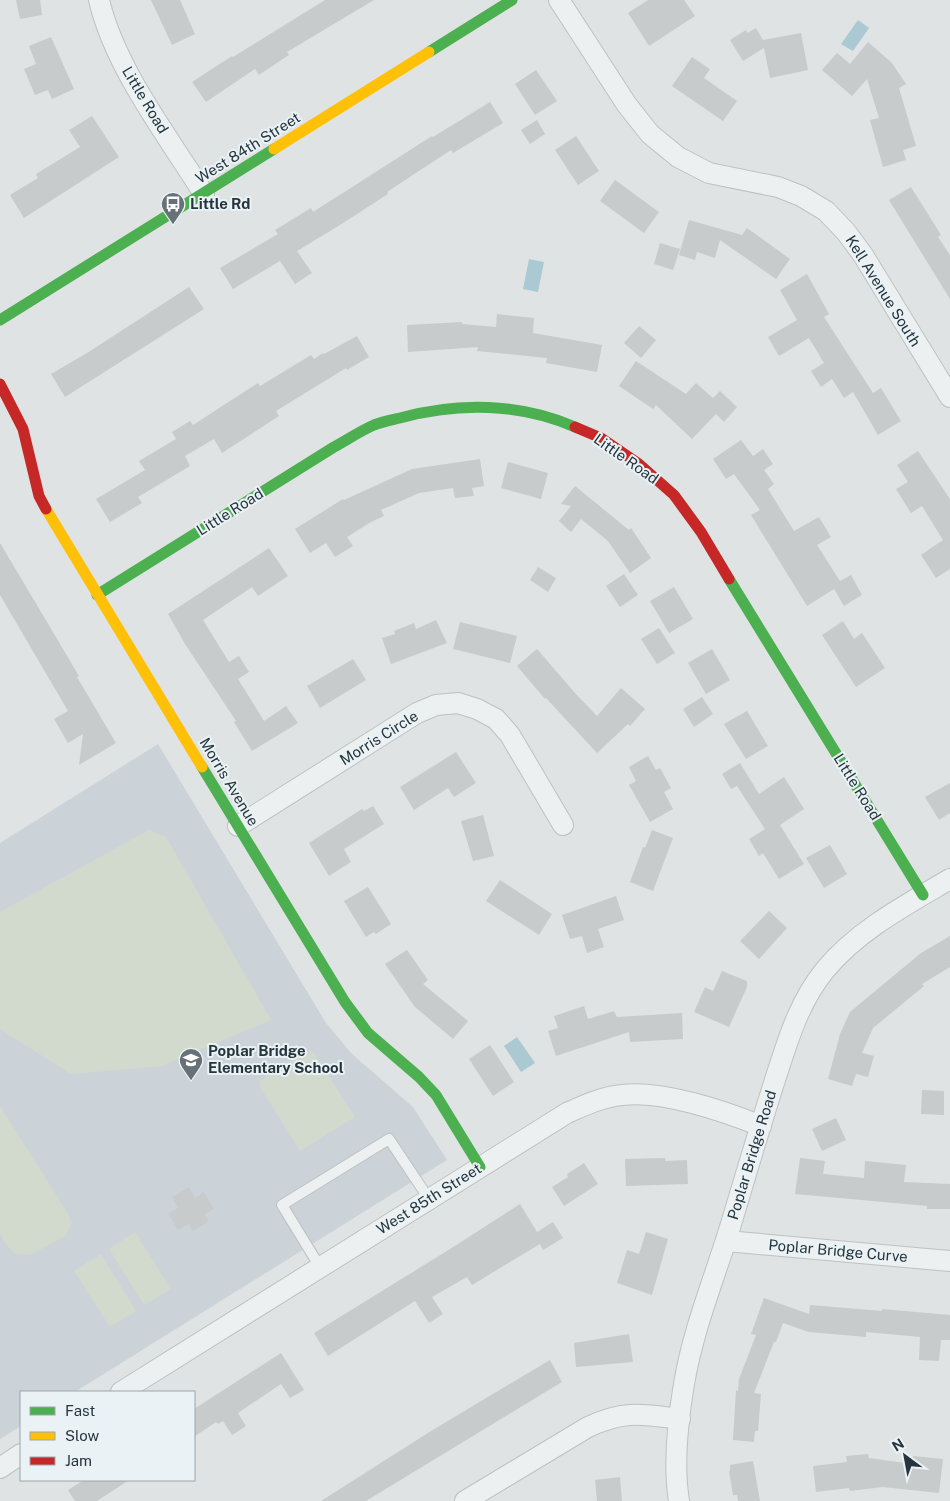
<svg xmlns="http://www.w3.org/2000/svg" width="950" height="1501" font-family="'Public Sans',sans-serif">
  <rect width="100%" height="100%" fill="#dfe3e4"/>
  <polygon fill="#ccd3d8" points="158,744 326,1023 352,1054 413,1107 447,1160 75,1392 21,1392 21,1426 0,1439 0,843"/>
  <g fill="#d2dace">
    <polygon points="149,830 166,837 271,1020 162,1066 71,1074 0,1029 0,912"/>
    <polygon points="310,1051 314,1053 355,1117 300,1151 260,1087 260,1081 304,1052"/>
    <polygon points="0,1106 67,1212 72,1223 65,1236 30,1255 16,1254 7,1246 0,1234"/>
    <polygon points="135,1232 171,1289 144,1305 109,1249"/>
    <polygon points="101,1254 136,1311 110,1327 74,1271"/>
  </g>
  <g fill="#aac9d2">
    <polygon points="858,20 869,28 853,51 841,44"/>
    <polygon points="529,259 544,262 538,292 523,289"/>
    <polygon points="517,1037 535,1063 521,1072 504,1046"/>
  </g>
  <g fill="#c7cbcc">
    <polygon points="16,0 40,0 42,15 20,19"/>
    <polygon points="151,0 180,0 195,34 172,45"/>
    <polygon points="325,0 374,0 287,52 289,55 259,75 255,69 206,102 192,82 232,56 233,57"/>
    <polygon points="648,0 684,0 695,16 649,46 628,13"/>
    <polygon points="756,28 763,40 801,33 808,70 770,78 764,48 743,61 730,40 746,30 747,33"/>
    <polygon points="51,37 74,89 52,99 48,90 35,95 24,69 36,64 29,46"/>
    <polygon points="868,42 892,63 906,84 899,88 916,146 903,150 906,160 883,167 870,120 879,118 867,79 852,96 822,70 837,53 850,64"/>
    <polygon points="692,57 710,69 704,78 737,101 723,121 672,86"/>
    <polygon points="536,70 557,101 535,115 515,84"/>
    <polygon points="490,102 503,123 453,153 451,150 387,192 388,194 340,225 297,251 312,273 295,284 280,261 233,289 220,268 278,234 275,230 311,208 313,212 432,136 433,137"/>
    <polygon points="92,116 119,157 24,218 10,195 38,178 36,174 80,147 69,130"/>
    <polygon points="537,120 545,134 530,144 521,130"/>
    <polygon points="576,136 599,171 578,185 555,150"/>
    <polygon points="615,180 659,212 644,233 600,201"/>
    <polygon points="911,187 941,235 938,237 950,255 950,299 889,200"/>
    <polygon points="689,220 742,235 747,228 790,259 776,279 720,240 715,258 697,252 695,260 679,255"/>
    <polygon points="660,243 680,249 673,270 654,264"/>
    <polygon points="807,274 829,314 824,317 873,393 881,388 901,421 878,435 853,392 844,398 832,379 821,387 811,371 824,363 809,338 779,356 768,337 797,320 780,290"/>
    <polygon points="189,287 204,309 65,397 51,374 87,353"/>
    <polygon points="497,314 534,318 533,333 602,345 597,372 546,363 547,358 477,351 478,347 408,352 407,325 462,322 462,324 496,327"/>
    <polygon points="639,326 656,340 641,358 624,343"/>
    <polygon points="357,336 369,357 347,370 346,368 276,411 279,416 222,453 214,439 185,456 190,466 138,497 142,503 110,522 96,499 145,470 139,461 176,439 172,432 190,421 193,425 258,383 260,386 311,355 314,359 323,353 324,354"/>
    <polygon points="636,361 686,394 696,383 713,398 720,391 737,407 724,422 716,414 692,439 656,405 653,409 619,386"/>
    <polygon points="741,440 753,456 763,449 773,464 764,470 774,484 768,489 794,531 819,517 831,537 817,545 840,581 851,575 862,595 844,606 834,589 807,606 751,515 760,510 734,474 726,479 713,459"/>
    <polygon points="918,451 950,499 950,569 936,578 921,555 943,540 922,506 911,513 896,489 908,482 897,465"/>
    <polygon points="480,459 484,486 472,488 474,496 455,498 453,488 419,493 381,510 384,516 371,522 347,537 353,546 335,557 326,543 310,553 295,529 343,499 344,500 412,469"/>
    <polygon points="508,462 548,473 541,499 501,488"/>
    <polygon points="575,486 629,530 631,528 651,558 630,573 608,541 581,519 571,532 559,521 571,506 561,504"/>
    <polygon points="0,543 47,622 79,676 77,677 116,743 79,765 83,734 68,743 54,719 68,711 0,595"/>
    <polygon points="269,548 288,576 258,596 252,587 203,620 229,662 239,656 249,672 238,679 264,721 286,706 298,723 252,751 234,722 236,721 185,644 168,614"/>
    <polygon points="538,567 556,578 548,592 530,580"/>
    <polygon points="624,574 638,595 620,607 606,586"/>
    <polygon points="674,587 693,619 669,633 650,601"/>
    <polygon points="436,620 447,643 391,664 382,638 395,634 394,631 414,623 416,629"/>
    <polygon points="843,621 854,639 862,633 885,668 856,687 822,635"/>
    <polygon points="460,622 517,636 510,663 453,649"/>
    <polygon points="659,628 675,653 657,664 641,639"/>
    <polygon points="537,649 575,693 597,716 621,688 645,709 630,726 628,724 597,753 546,698 545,699 517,666"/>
    <polygon points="712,649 730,680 706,694 688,663"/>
    <polygon points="353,659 366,680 320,708 307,686"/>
    <polygon points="702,697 713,714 694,727 683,709"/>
    <polygon points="747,711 768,746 746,759 724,724"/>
    <polygon points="456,752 476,783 454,797 448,788 414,810 400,787"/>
    <polygon points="648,756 656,770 660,768 671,788 664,792 673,809 650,822 629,785 636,781 629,767"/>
    <polygon points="740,763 759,794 784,777 804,809 780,825 804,864 779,879 763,853 759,856 749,839 765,829 737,786 731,789 722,774"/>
    <polygon points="950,783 950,813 939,820 925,797"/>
    <polygon points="373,806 384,824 344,849 351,862 329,876 309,843 362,809 364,811"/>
    <polygon points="483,815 494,856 473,861 461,821"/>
    <polygon points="652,830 673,838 653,891 630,882 643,847 645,848"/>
    <polygon points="830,845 847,874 824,888 806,858"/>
    <polygon points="500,880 552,914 539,935 486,901"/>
    <polygon points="368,887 391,924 376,934 374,932 366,937 344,901"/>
    <polygon points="616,896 624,920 598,929 604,947 587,953 582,936 570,939 562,915"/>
    <polygon points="769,911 787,928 759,959 740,941"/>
    <polygon points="950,936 950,967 922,984 924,986 873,1028 862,1053 874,1056 868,1077 856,1074 852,1086 828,1079 840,1034 850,1012 921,953"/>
    <polygon points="407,950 428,980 423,984 468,1021 453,1039 415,1007 385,964"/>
    <polygon points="722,971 747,981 747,987 729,1027 694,1012 705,987 713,991"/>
    <polygon points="584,1006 588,1019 614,1011 617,1017 682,1013 683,1039 630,1042 629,1032 556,1056 548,1031 558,1028 554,1016"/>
    <polygon points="490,1045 514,1082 493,1096 469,1059"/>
    <polygon points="922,1090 944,1091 944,1115 921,1114"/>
    <polygon points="836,1118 846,1140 822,1151 812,1129"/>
    <polygon points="665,1158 665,1161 687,1160 688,1184 626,1186 625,1159"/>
    <polygon points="800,1158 825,1161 823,1174 864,1178 865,1161 906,1165 904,1182 950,1184 950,1209 927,1209 927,1206 795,1194"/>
    <polygon points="584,1163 598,1184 564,1206 552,1187 568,1177 567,1174"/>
    <polygon points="189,1187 195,1198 204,1192 214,1209 205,1214 209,1221 193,1231 189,1224 178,1230 168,1214 178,1208 172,1197"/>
    <polygon points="520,1204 537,1232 553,1222 563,1238 543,1250 540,1244 472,1285 467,1277 432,1297 443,1314 429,1323 415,1301 328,1356 314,1333 450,1249"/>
    <polygon points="646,1232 668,1239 652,1295 617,1283 627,1250 639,1254"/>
    <polygon points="764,1298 809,1314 810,1305 882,1311 882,1309 950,1315 950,1340 941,1340 939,1361 919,1360 920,1337 866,1332 866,1337 809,1332 783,1323 776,1342 774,1342 754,1393 761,1394 758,1431 755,1431 754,1442 733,1440 736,1390 738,1391 739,1379 756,1335 751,1334"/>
    <polygon points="629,1334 633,1362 576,1367 574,1343"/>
    <polygon points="281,1353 304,1390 290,1398 281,1384 238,1413 246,1426 232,1435 223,1421 218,1424 216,1422 194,1437 194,1409"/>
    <polygon points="550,1360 562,1382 366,1501 321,1501 431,1431"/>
    <polygon points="868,1454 869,1458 912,1464 913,1456 943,1459 939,1493 883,1487 850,1491 849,1488 816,1492 813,1466 847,1462 846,1456"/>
    <polygon points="753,1461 760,1501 738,1501 737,1495 733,1495 729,1471 730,1471 730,1465"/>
    <polygon points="620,1477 622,1501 597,1501 595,1480"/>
    <polygon points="84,1480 129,1480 97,1501 75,1501 68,1490"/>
  </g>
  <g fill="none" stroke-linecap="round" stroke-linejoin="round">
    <g stroke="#bdc1c2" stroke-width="12">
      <polyline id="lane" points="320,1267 282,1205 389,1139 429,1199"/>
    </g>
    <g stroke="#bdc1c2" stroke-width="22">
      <g id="street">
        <path d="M 99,0 C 115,68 167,135 204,194"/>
        <polyline points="559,0 627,105 650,134 678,157 709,173 778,187 801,196 826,211 846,232 863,255 950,397"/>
        <polyline points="238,826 417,713 436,705 458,703 477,709 496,719 510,735 563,825"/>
        <polyline points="726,1241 950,1261"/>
        <path d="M 121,1392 L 567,1113 C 585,1105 602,1097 622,1095 C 662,1090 724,1111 761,1126"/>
        <polyline points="0,1468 21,1454"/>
        <path d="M 465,1501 L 588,1427 C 624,1410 641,1414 680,1419"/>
        <path d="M 679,1501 C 673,1465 678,1420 684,1384 C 693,1329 715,1277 731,1224 C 745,1177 759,1130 774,1083 C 787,1043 798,1003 825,970 C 858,930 906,905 950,879"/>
      </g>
    </g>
    <use href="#lane" stroke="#edf0f1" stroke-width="10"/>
    <use href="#street" stroke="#edf0f1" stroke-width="20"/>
    <g stroke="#4caf50" stroke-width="11">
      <polyline points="429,52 512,0"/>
      <polyline points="0,320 274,149"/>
      <polyline points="729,579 923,895"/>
      <path d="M 97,595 L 334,447 C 347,440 360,431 374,425 C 382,422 392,420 400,418 C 458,402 520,403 575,427"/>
      <polyline points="202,767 345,1002 368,1033 419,1077 436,1095 480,1167"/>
    </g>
    <g stroke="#ffc107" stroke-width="11">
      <polyline points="274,149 429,52"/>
      <polyline points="46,509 202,767"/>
    </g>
    <g stroke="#c62828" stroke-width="11">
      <polyline points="0,384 23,429 39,496 46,509"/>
      <polyline points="575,427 601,438 639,464 674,495 701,532 729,579"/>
    </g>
  </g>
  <defs>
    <g id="bus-pin" transform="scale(1.25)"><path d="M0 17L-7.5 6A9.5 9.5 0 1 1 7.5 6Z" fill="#667278" stroke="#ebf2f5"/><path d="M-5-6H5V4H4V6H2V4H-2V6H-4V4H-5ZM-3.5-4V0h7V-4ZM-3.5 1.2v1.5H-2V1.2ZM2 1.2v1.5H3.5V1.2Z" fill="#fff"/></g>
    <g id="school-pin" transform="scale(1.25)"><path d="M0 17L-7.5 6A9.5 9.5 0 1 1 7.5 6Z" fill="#667278" stroke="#ebf2f5"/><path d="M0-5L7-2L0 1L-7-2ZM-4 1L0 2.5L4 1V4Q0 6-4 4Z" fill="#fff"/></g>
  </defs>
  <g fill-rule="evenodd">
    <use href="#bus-pin" x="173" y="204"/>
    <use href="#school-pin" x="191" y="1060"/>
  </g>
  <g text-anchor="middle" stroke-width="4" stroke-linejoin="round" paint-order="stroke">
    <g font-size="15" fill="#25353e" stroke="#ebf2f5">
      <text transform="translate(145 100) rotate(59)" y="5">Little Road</text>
      <text transform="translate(248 148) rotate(-32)" y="5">West 84th Street</text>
      <text transform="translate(883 291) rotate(58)" y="5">Kell Avenue South</text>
      <text transform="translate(626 459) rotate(35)" y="5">Little Road</text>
      <text transform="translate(230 512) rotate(-32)" y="5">Little Road</text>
      <text transform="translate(379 738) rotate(-32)" y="5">Morris Circle</text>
      <text transform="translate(229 782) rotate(59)" y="5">Morris Avenue</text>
      <text transform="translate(857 787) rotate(58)" y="5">Little Road</text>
      <text transform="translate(752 1155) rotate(-73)" y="5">Poplar Bridge Road</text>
      <text transform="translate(429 1199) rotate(-32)" y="5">West 85th Street</text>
      <text transform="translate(838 1251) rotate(5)" y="5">Poplar Bridge Curve</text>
    </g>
    <g font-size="15" font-weight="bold" fill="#25353e" stroke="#ebf2f5" text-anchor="start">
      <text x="190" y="209">Little Rd</text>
      <text x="208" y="1056">Poplar Bridge<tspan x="208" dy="17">Elementary School</tspan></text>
    </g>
  </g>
  <rect x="20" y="1391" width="175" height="90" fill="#ebf2f5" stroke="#9ca6ac"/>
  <rect x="30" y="1407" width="25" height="8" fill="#4caf50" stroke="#9ca6ac"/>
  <text x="65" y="1416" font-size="15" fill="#25353e">Fast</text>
  <rect x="30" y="1432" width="25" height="8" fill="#ffc107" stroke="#9ca6ac"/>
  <text x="65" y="1441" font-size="15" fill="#25353e">Slow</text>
  <rect x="30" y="1457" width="25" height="8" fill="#c62828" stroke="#9ca6ac"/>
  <text x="65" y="1466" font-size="15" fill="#25353e">Jam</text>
  <g transform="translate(905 1456) rotate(328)" stroke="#ebf2f5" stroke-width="4" paint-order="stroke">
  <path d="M0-4L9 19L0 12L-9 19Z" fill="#25353e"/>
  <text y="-8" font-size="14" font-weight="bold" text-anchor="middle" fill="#25353e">N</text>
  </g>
</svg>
